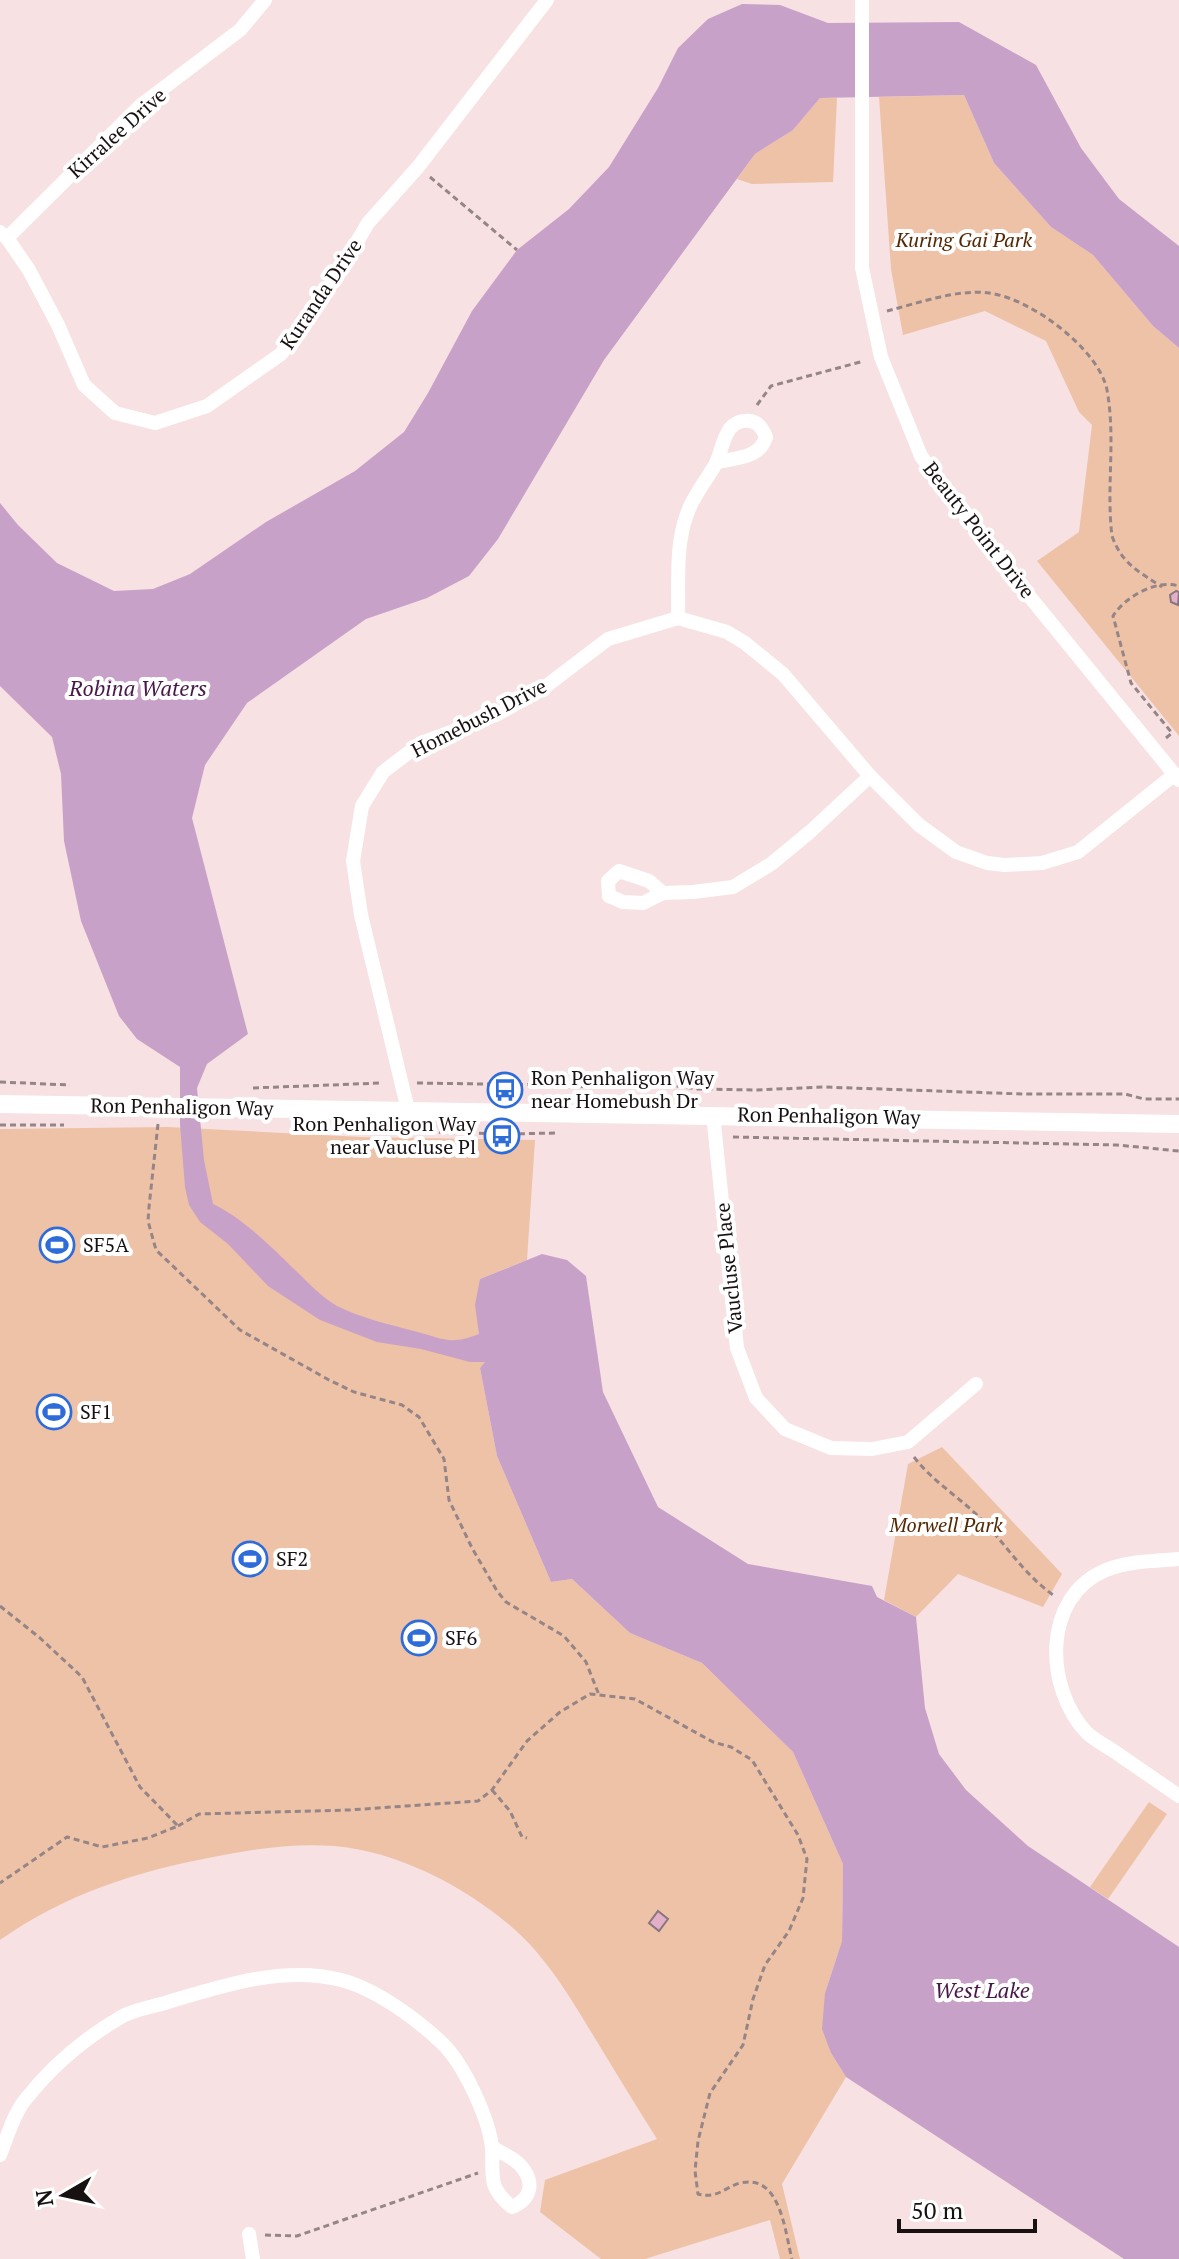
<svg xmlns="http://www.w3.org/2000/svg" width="1179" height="2259" font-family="'PT Serif',serif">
  <rect width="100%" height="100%" fill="#f7e1e3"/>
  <g fill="#eec2a7">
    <polygon points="964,95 994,163 1051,227 1093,255 1153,326 1179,348 1179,736 1037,561 1079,532 1092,425 1079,412 1046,341 985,311 903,335 891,269 879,97"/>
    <polygon points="820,98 837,98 833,182 752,184 737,179 755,154 793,130"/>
    <path d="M 168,1127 L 361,1137 L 535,1140 L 527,1260 L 480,1279 L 486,1362 L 480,1368 L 497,1456 L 551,1582 L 572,1579 L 630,1633 L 702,1663 L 793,1752 L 843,1864 L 842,1941 L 825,1993 L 831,2053 L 846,2077 L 782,2184 L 800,2259 L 780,2259 L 770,2220 L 645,2259 L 601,2259 L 540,2212 L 545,2180 L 657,2139 C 635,2104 614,2070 593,2035 C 570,1997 547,1958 513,1928 C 466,1887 397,1851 334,1846 C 293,1843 253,1849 213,1857 C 134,1872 66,1894 0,1940 L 0,1129 Z"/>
    <polygon points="942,1447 1062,1574 1043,1607 958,1574 916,1617 884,1600 908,1464"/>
    <polygon points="1149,1802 1167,1814 1108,1899 1090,1887"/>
  </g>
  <path fill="#c8a1c8" d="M 742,4 L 780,5 L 828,23 L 959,22 L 1036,65 L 1081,148 L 1119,199 L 1179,246 L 1179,348 L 1153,326 L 1093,255 L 1051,227 L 994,163 L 964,95 L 820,98 L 793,130 L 755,154 L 604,360 L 498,539 L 469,576 L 427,598 L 366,619 L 247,703 L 205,765 L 192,818 L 248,1034 L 207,1064 L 197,1088 L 204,1160 L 213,1204 C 240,1216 273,1248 295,1270 C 308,1282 321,1297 337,1306 C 361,1318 388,1324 414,1331 C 442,1338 449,1346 479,1334 L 475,1305 L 480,1279 L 542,1254 L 567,1260 L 586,1276 L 603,1392 L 658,1507 L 748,1564 L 872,1586 L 877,1597 L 916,1617 L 925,1708 L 939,1754 L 966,1790 L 1028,1846 L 1179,1947 L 1179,2259 L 1124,2259 L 846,2077 L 831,2053 L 822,2029 L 825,1993 L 842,1941 L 843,1864 L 793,1752 L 702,1663 L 630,1633 L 572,1579 L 551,1582 L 497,1456 L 480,1368 L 485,1362 L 470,1362 L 421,1349 L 377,1342 L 320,1320 L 268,1286 L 228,1244 L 200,1222 L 189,1205 L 185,1187 L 180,1125 L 180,1067 L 137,1039 L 119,1016 L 81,921 L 64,841 L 61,774 L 52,737 L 0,686 L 0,503 L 18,525 L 57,563 L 114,591 L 153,589 L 190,574 L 266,522 L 355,471 L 404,432 L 428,393 L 472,311 L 517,250 L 569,209 L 609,167 L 658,88 L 678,48 L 708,19 Z"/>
  <g fill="#e3afc8" stroke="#87767e" stroke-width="2">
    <polygon points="1176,591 1179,592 1178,605 1171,602 1170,595"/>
    <polygon points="658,1911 668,1919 659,1931 649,1923"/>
  </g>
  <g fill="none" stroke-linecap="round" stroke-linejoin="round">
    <g stroke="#958587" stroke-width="3" stroke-dasharray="6 4" stroke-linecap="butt">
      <polyline points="430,177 517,250"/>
      <path d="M 887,311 C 919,303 956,289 989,293 C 1030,298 1099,349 1107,390 C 1116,439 1106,488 1112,536 C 1122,564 1138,571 1162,587"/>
      <polyline points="757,405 771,386 864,361"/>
      <path d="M 1166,738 L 1172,733 L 1131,683 L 1113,616 C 1125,597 1156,579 1179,586"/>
      <polyline points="0,1082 70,1085"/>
      <polyline points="417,1083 554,1085 570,1087 661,1084 698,1089 757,1090 823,1087 1023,1094 1125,1094 1144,1099 1179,1099"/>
      <polyline points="253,1088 381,1083"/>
      <polyline points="158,1124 149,1207 148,1221 156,1250 240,1330 329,1380 354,1392 402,1405 419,1417 444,1459 449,1500 472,1548 497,1591 506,1602 564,1636 586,1662 599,1695"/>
      <polyline points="0,1125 64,1125"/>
      <polyline points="299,1129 507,1134 555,1133"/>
      <polyline points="733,1137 1117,1145 1179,1151"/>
      <path d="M 914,1457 C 933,1482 961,1498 983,1521 C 1008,1547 1025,1576 1056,1597"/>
      <polyline points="0,1606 40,1638 82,1677 140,1787 178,1826 148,1838 102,1847 67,1837 0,1883"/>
      <polyline points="492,1790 510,1811 522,1837 527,1838"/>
      <path d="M 178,1826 L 199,1814 L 349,1810 L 478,1801 L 492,1790 L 527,1741 L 560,1712 L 590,1694 L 635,1699 L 713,1742 L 731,1747 L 752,1760 L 798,1835 L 807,1859 L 803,1898 L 789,1931 L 765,1965 L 753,1999 L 743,2045 L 710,2093 L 698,2141 L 695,2171 L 698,2194 C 718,2199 723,2188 740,2183 C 781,2173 785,2233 792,2259"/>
      <polyline points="265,2235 297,2236 478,2173"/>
    </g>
    <g stroke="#fff" stroke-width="14">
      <polyline points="862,0 862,268 881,357 921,456 990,548 1179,780"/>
      <polyline points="0,232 7,238 29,270 58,325 84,385 115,413 155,423 207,406 281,354 337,276 368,223 418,167 547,0"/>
      <polyline points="7,238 141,105 240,30 265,0"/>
      <path d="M 678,618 C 679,584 675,546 687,514 C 693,496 706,481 715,465 C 724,449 723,418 750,421 C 759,422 763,429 766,437 C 760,458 737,458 717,462"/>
      <polyline points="663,893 649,881 619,871 608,881 609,896 623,902 643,903 663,893 693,892 733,887 771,864 811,831 870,776"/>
      <polyline points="408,1110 361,915 353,861 362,806 383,772 421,743 496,715 541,690 608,639 678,618 727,632 745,643 783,674 870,776 919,825 956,852 987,863 1005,865 1042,863 1078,852 1175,774"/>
      <polyline points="713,1114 737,1348 756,1398 785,1429 831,1448 872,1449 908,1442 976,1384"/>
      <path d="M 1179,1559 C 1155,1561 1128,1561 1106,1570 C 1041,1597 1045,1689 1087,1733 C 1096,1741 1108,1747 1118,1754 C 1138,1768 1159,1782 1179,1796"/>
      <path d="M 0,2155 C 7,2138 13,2115 25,2100 C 51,2067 85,2038 121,2017 C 135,2009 153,2007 168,2002 C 222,1986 284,1965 341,1980 C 376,1989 417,2019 443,2044 C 464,2065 489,2118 492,2148 C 494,2175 486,2186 512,2207 C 532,2199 535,2181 520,2165 C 513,2157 501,2153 492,2147"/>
      <polyline points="249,2234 253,2259"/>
    </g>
    <polyline stroke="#fff" stroke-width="18" points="0,1104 1179,1124"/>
  </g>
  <defs>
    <g id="bus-ring" transform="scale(1.8)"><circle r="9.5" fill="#fff" stroke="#2e6cd9" stroke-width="1.5"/><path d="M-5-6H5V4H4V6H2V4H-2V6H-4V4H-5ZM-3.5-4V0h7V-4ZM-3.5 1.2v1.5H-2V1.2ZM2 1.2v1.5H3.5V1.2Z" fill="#2e6cd9"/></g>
    <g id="stadium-ring" transform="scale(1.8)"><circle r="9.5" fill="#fff" stroke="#2e6cd9" stroke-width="1.5"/><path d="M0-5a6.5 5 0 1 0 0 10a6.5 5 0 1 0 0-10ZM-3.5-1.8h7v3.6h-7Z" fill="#2e6cd9"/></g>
  </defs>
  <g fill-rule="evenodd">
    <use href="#bus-ring" x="505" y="1090"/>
    <use href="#bus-ring" x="502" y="1136"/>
    <use href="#stadium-ring" x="57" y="1245"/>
    <use href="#stadium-ring" x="54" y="1412"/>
    <use href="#stadium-ring" x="250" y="1559"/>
    <use href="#stadium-ring" x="419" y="1638"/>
  </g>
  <g text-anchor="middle" stroke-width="8" stroke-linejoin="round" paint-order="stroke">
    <g font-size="20" fill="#181112" stroke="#fff">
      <text transform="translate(117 133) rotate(-42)" y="7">Kirralee Drive</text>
      <text transform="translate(321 294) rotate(-56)" y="7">Kuranda Drive</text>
      <text transform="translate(979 530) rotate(52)" y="7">Beauty Point Drive</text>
      <text transform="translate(479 718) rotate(-27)" y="7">Homebush Drive</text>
      <text transform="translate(182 1107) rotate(1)" y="7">Ron Penhaligon Way</text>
      <text transform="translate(829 1116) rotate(1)" y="7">Ron Penhaligon Way</text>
      <text transform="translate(729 1268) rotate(-96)" y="7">Vaucluse Place</text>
    </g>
    <g font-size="20" font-style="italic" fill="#542803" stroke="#fff">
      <text x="964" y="247">Kuring Gai Park</text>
      <text x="946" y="1532">Morwell Park</text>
    </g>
    <g font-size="20" fill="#181112" stroke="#fff" text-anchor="start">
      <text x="531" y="1085">Ron Penhaligon Way<tspan x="531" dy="23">near Homebush Dr</tspan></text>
      <text x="476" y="1131" text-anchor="end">Ron Penhaligon Way<tspan x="476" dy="23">near Vaucluse Pl</tspan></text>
      <text x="83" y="1252">SF5A</text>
      <text x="80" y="1419">SF1</text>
      <text x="276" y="1566">SF2</text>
      <text x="445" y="1645">SF6</text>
    </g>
    <g font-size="22" font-style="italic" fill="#471848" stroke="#fff">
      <text x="138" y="696">Robina Waters</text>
      <text x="982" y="1998">West Lake</text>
    </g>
  </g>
  <g transform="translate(64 2195) rotate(261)" stroke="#ffffff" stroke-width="6" paint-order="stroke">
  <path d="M0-6L14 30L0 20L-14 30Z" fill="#181112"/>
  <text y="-12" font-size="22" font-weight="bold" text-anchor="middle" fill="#181112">N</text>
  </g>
  <path d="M899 2219v12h136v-12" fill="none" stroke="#181112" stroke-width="4"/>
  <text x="911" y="2219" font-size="24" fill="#181112" stroke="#ffffff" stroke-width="6" paint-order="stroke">50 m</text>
</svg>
